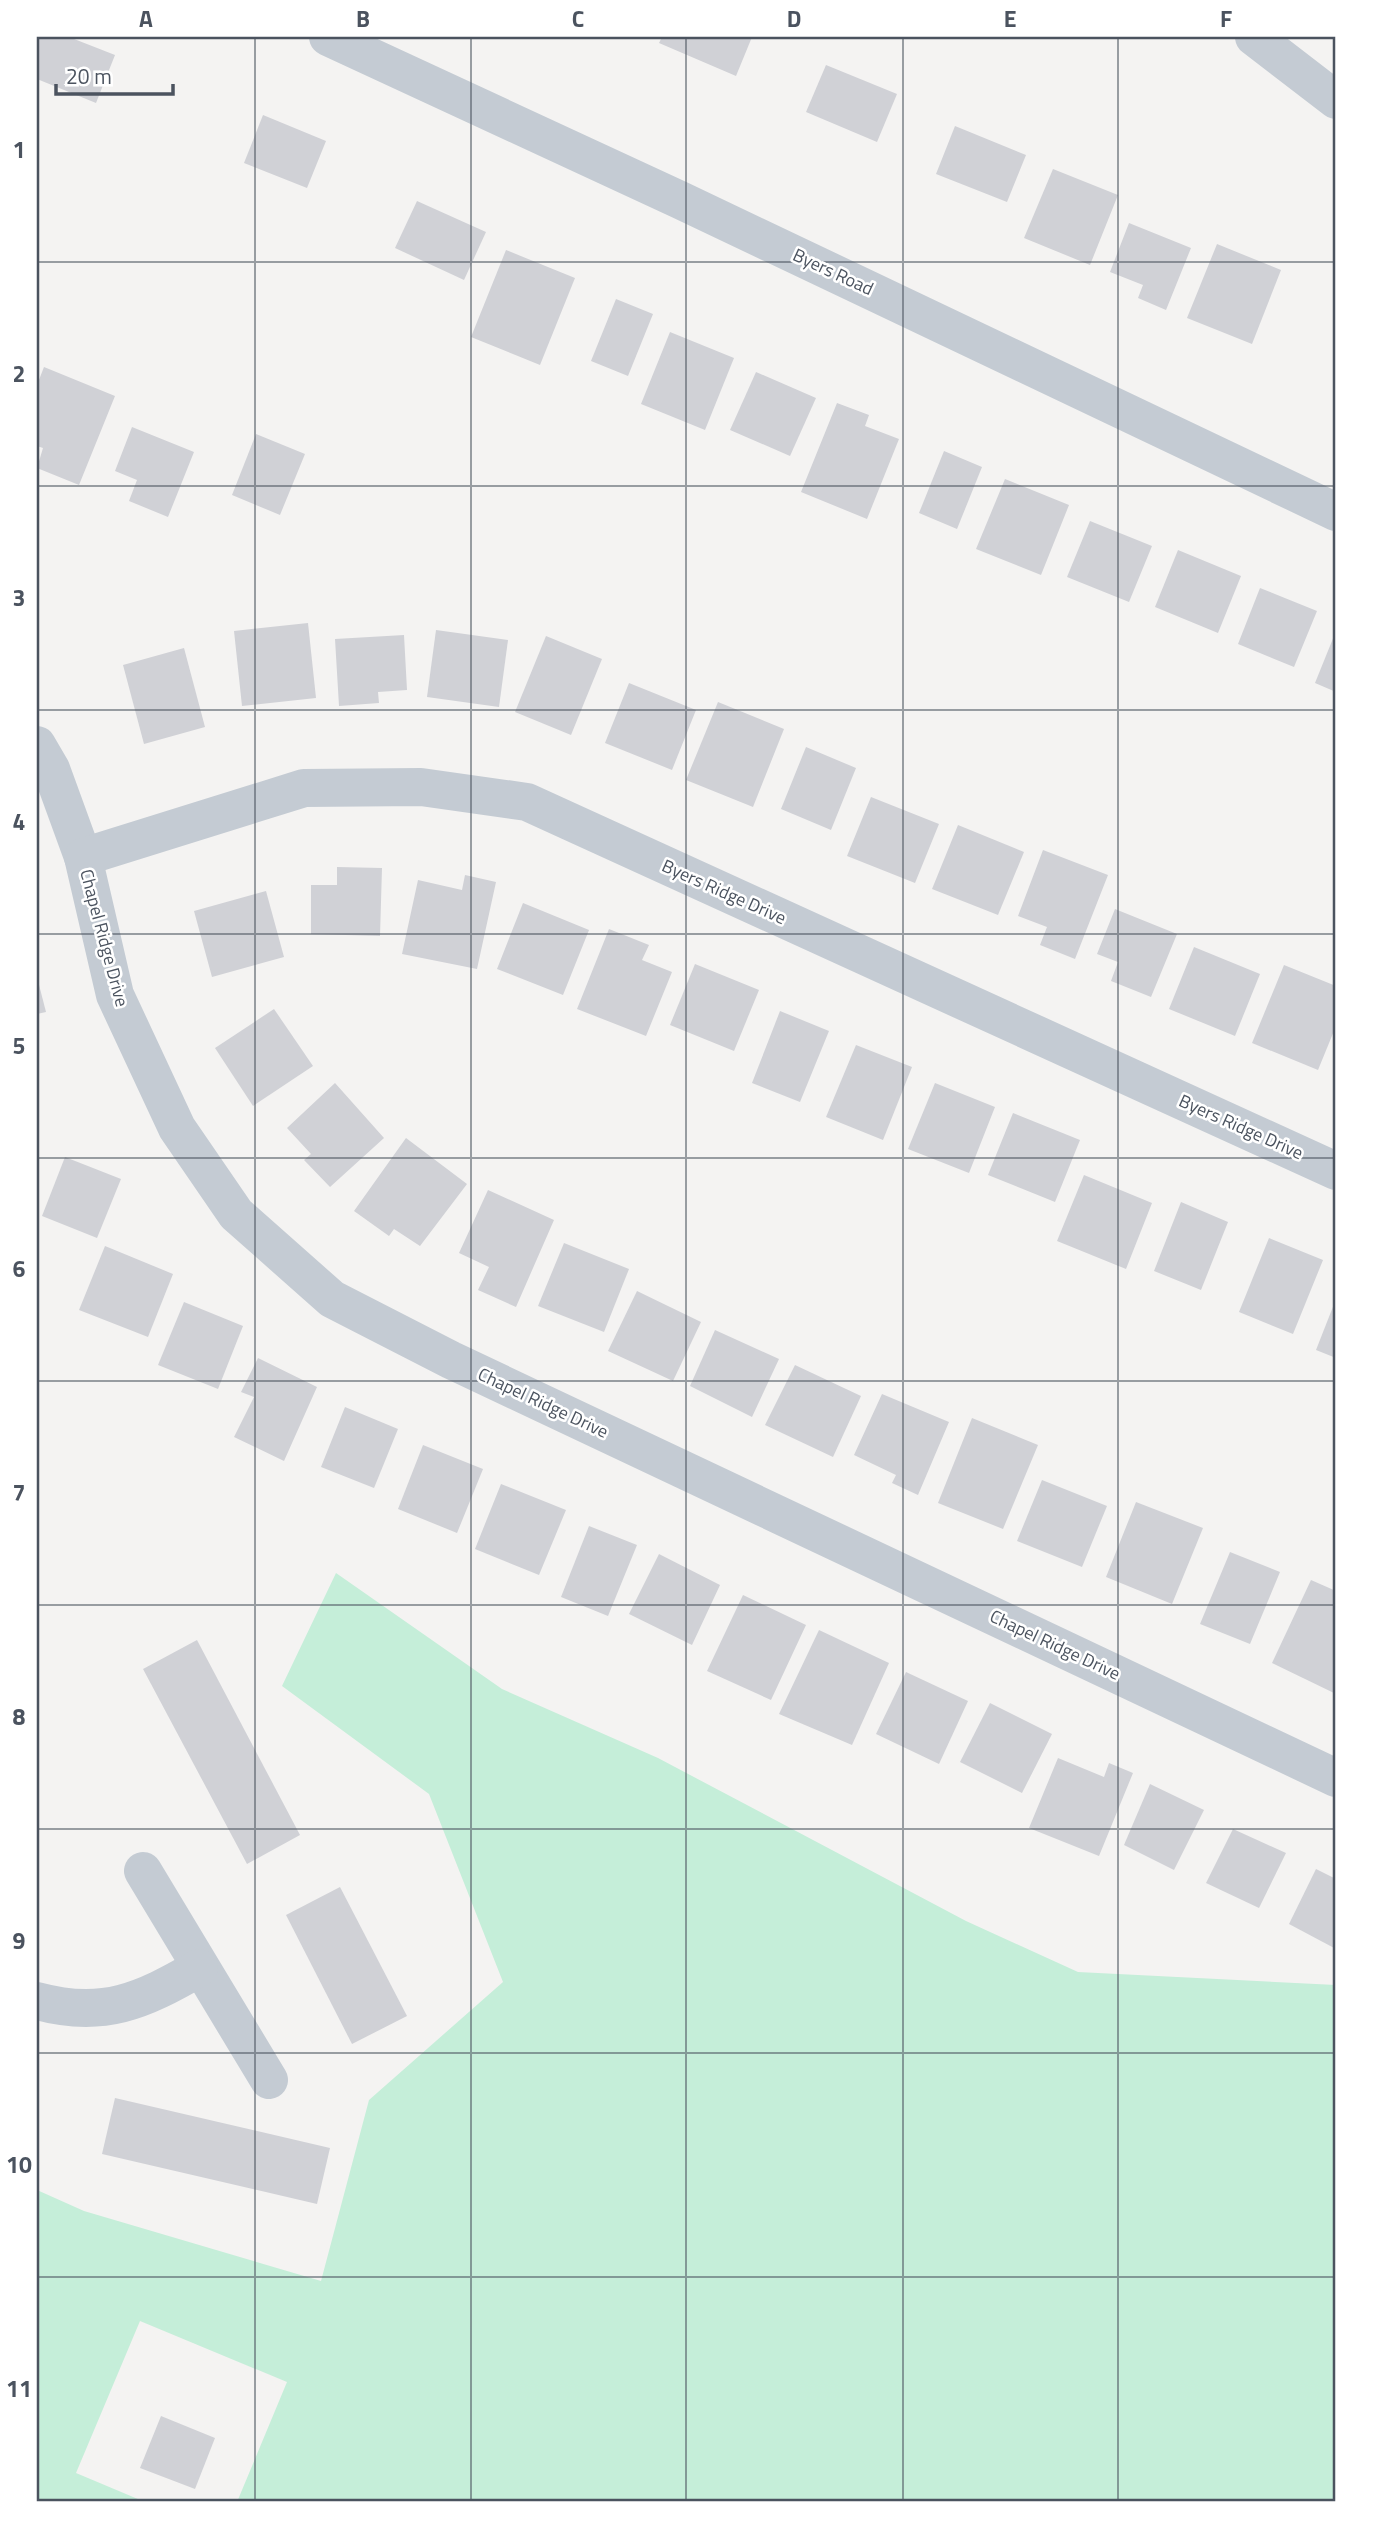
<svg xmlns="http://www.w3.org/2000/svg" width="1373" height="2539" font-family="'Titillium Web',sans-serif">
  <rect width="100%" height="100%" fill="#f4f3f2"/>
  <polygon fill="#c5eed9" points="336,1573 502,1689 658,1758 966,1921 1078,1972 1336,1985 1336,2502 237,2502 287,2382 140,2321 76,2473 145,2502 37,2502 37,2190 84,2211 321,2281 369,2100 503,1982 429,1794 282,1686"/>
  <g fill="#d0d1d6">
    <polygon points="39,37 69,37 115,55 96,103 37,79"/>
    <polygon points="662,37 752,37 736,76 659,43"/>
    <polygon points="826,65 897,94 877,142 806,112"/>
    <polygon points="263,115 326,141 307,188 244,163"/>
    <polygon points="955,126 1026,155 1007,202 936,174"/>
    <polygon points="1053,169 1118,195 1090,265 1024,238"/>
    <polygon points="417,201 486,232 464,280 395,248"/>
    <polygon points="1129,223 1191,248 1166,310 1138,298 1143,285 1110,272"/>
    <polygon points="1217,244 1281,270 1252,344 1187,318"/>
    <polygon points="506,250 575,278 540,365 471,337"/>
    <polygon points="616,299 653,314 628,376 591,361"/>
    <polygon points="670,332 734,358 705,430 641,404"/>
    <polygon points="44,367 115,396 79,485 37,468 43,448 37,446 37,385"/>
    <polygon points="756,372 816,398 790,456 730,430"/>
    <polygon points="837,403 869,415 865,426 899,439 867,519 801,492"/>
    <polygon points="132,427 194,452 168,517 129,501 137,480 115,471"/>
    <polygon points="256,434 305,454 280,515 232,495"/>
    <polygon points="944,451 982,467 957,529 919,513"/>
    <polygon points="1005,479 1069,505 1041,575 976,549"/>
    <polygon points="1090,521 1152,546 1129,602 1067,577"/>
    <polygon points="1178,550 1241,576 1218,633 1155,607"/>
    <polygon points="1260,588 1317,611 1294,667 1238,644"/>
    <polygon points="308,623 316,698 242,706 234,631"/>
    <polygon points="436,630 508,640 499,707 427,697"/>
    <polygon points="1336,631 1336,692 1315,683"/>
    <polygon points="404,635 407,690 378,692 379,703 339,706 335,639"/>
    <polygon points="546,636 602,659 571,735 515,712"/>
    <polygon points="184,648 205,727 144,744 123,665"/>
    <polygon points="629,683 696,710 672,770 605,743"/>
    <polygon points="718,702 784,729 753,807 686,780"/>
    <polygon points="806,747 856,768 831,830 781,809"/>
    <polygon points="871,797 939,824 915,883 847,856"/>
    <polygon points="958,825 1024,852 998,915 932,889"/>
    <polygon points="1043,850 1108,875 1075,959 1040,945 1047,927 1018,916"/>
    <polygon points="337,867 382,868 380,936 311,934 311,885 337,885"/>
    <polygon points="465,875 496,882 477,969 402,954 418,880 462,890"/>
    <polygon points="266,891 284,957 212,977 194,911"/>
    <polygon points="523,903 589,930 563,995 497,969"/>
    <polygon points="1115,909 1177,934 1151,997 1111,981 1118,962 1097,954"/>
    <polygon points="609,929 649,945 642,960 672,972 646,1036 577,1009"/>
    <polygon points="1194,947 1260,974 1235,1036 1169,1009"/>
    <polygon points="695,964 759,990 734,1051 670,1025"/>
    <polygon points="1284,965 1336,986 1336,1026 1318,1070 1252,1043"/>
    <polygon points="37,977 46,1012 37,1014"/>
    <polygon points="274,1009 313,1066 253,1106 215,1048"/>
    <polygon points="780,1011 829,1031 800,1102 752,1083"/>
    <polygon points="856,1045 912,1067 883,1140 826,1117"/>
    <polygon points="335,1083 384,1138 330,1187 304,1160 311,1154 287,1128"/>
    <polygon points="935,1083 995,1107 969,1173 908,1149"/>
    <polygon points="1013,1113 1080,1140 1055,1202 988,1175"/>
    <polygon points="406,1138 467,1184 420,1246 394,1229 389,1236 354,1211"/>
    <polygon points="65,1157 121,1179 97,1238 42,1216"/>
    <polygon points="1084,1175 1152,1203 1126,1269 1057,1241"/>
    <polygon points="488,1190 554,1220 516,1307 478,1290 489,1267 459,1253"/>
    <polygon points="1181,1202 1228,1222 1201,1290 1154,1271"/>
    <polygon points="1269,1238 1323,1260 1293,1334 1239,1312"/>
    <polygon points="564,1243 629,1269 604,1332 538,1306"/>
    <polygon points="105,1246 173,1274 148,1337 79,1310"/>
    <polygon points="637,1291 701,1322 673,1381 608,1351"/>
    <polygon points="1336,1299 1336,1358 1316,1350"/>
    <polygon points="184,1302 243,1326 218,1389 158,1365"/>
    <polygon points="715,1330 779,1359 752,1417 690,1386"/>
    <polygon points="258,1358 317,1387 284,1461 234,1437 254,1397 241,1392"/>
    <polygon points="795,1365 861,1396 833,1457 765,1425"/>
    <polygon points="882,1394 949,1422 918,1495 892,1483 896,1475 854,1455"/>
    <polygon points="345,1407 398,1429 374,1488 321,1467"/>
    <polygon points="972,1418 1038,1445 1003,1529 938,1503"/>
    <polygon points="423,1445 483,1469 457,1533 398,1509"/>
    <polygon points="1042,1480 1107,1506 1082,1567 1017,1541"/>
    <polygon points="501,1484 566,1510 539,1575 475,1549"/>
    <polygon points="1136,1502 1203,1528 1172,1604 1106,1577"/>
    <polygon points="589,1526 637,1545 608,1616 561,1597"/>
    <polygon points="1230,1552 1280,1572 1250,1644 1200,1624"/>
    <polygon points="659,1554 720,1585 692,1645 629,1614"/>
    <polygon points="1311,1580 1336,1591 1336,1694 1272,1663"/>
    <polygon points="743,1595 806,1625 771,1700 707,1671"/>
    <polygon points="819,1630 889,1663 852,1745 779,1714"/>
    <polygon points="197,1640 300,1835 247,1864 143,1669"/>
    <polygon points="906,1672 968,1701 939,1764 876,1734"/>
    <polygon points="990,1703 1052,1734 1022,1793 960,1762"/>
    <polygon points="1058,1758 1104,1777 1109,1763 1133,1773 1099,1856 1029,1828"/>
    <polygon points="1150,1784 1204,1810 1174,1870 1124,1845"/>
    <polygon points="1233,1829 1286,1853 1259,1908 1206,1883"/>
    <polygon points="1316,1869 1336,1879 1336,1949 1289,1924"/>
    <polygon points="340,1887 407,2016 352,2044 286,1915"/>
    <polygon points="115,2098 330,2148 317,2204 102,2154"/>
    <polygon points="161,2416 215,2438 195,2489 140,2468"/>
  </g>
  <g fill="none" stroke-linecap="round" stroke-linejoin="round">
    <g stroke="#c4cbd3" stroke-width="38">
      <polyline points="328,37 680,200 1336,512"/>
      <polyline points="1254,37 1336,100"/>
      <polyline points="37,745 51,769 83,857 115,995 177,1128 236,1214 332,1299 451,1360 1336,1778"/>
      <polyline points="83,857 304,788 421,787 527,802 1336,1171"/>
      <polyline points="143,1871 269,2080"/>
      <path d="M 37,2001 C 103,2019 142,2001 199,1968"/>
    </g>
  </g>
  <path fill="none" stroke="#4b535f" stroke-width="2" stroke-opacity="0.55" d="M 255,37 L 255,2502M 471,37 L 471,2502M 686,37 L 686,2502M 903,37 L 903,2502M 1118,37 L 1118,2502M 37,262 L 1336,262M 37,486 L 1336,486M 37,710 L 1336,710M 37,934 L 1336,934M 37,1158 L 1336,1158M 37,1381 L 1336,1381M 37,1605 L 1336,1605M 37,1829 L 1336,1829M 37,2053 L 1336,2053M 37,2277 L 1336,2277"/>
  <g text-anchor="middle" stroke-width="5" stroke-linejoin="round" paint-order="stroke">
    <g font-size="18" fill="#4b535f" stroke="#fff">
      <text transform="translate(833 272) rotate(25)" y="6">Byers Road</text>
      <text transform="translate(724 892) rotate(24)" y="6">Byers Ridge Drive</text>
      <text transform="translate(104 938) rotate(75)" y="6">Chapel Ridge Drive</text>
      <text transform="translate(1241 1127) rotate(24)" y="6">Byers Ridge Drive</text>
      <text transform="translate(543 1403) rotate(25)" y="6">Chapel Ridge Drive</text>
      <text transform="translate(1055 1645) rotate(25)" y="6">Chapel Ridge Drive</text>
    </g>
  </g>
  <rect width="1373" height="2539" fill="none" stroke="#ffffff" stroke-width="77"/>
  <path d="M56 84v10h117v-10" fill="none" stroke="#4b535f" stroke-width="3.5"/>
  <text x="66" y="84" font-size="21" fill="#4b535f" stroke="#ffffff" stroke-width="5" paint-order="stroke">20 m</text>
  <rect x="38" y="38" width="1296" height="2462" fill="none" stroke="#4b535f" stroke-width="2.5"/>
  <g font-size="23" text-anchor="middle" font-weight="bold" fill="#4b535f">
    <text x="146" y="27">A</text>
    <text x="363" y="27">B</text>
    <text x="578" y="27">C</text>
    <text x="794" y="27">D</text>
    <text x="1010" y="27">E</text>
    <text x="1226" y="27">F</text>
    <text x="19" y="158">1</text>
    <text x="19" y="382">2</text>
    <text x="19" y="606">3</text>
    <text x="19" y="830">4</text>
    <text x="19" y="1054">5</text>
    <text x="19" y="1277">6</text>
    <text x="19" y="1501">7</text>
    <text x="19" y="1725">8</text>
    <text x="19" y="1949">9</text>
    <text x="19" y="2173">10</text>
    <text x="19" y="2397">11</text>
  </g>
</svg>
